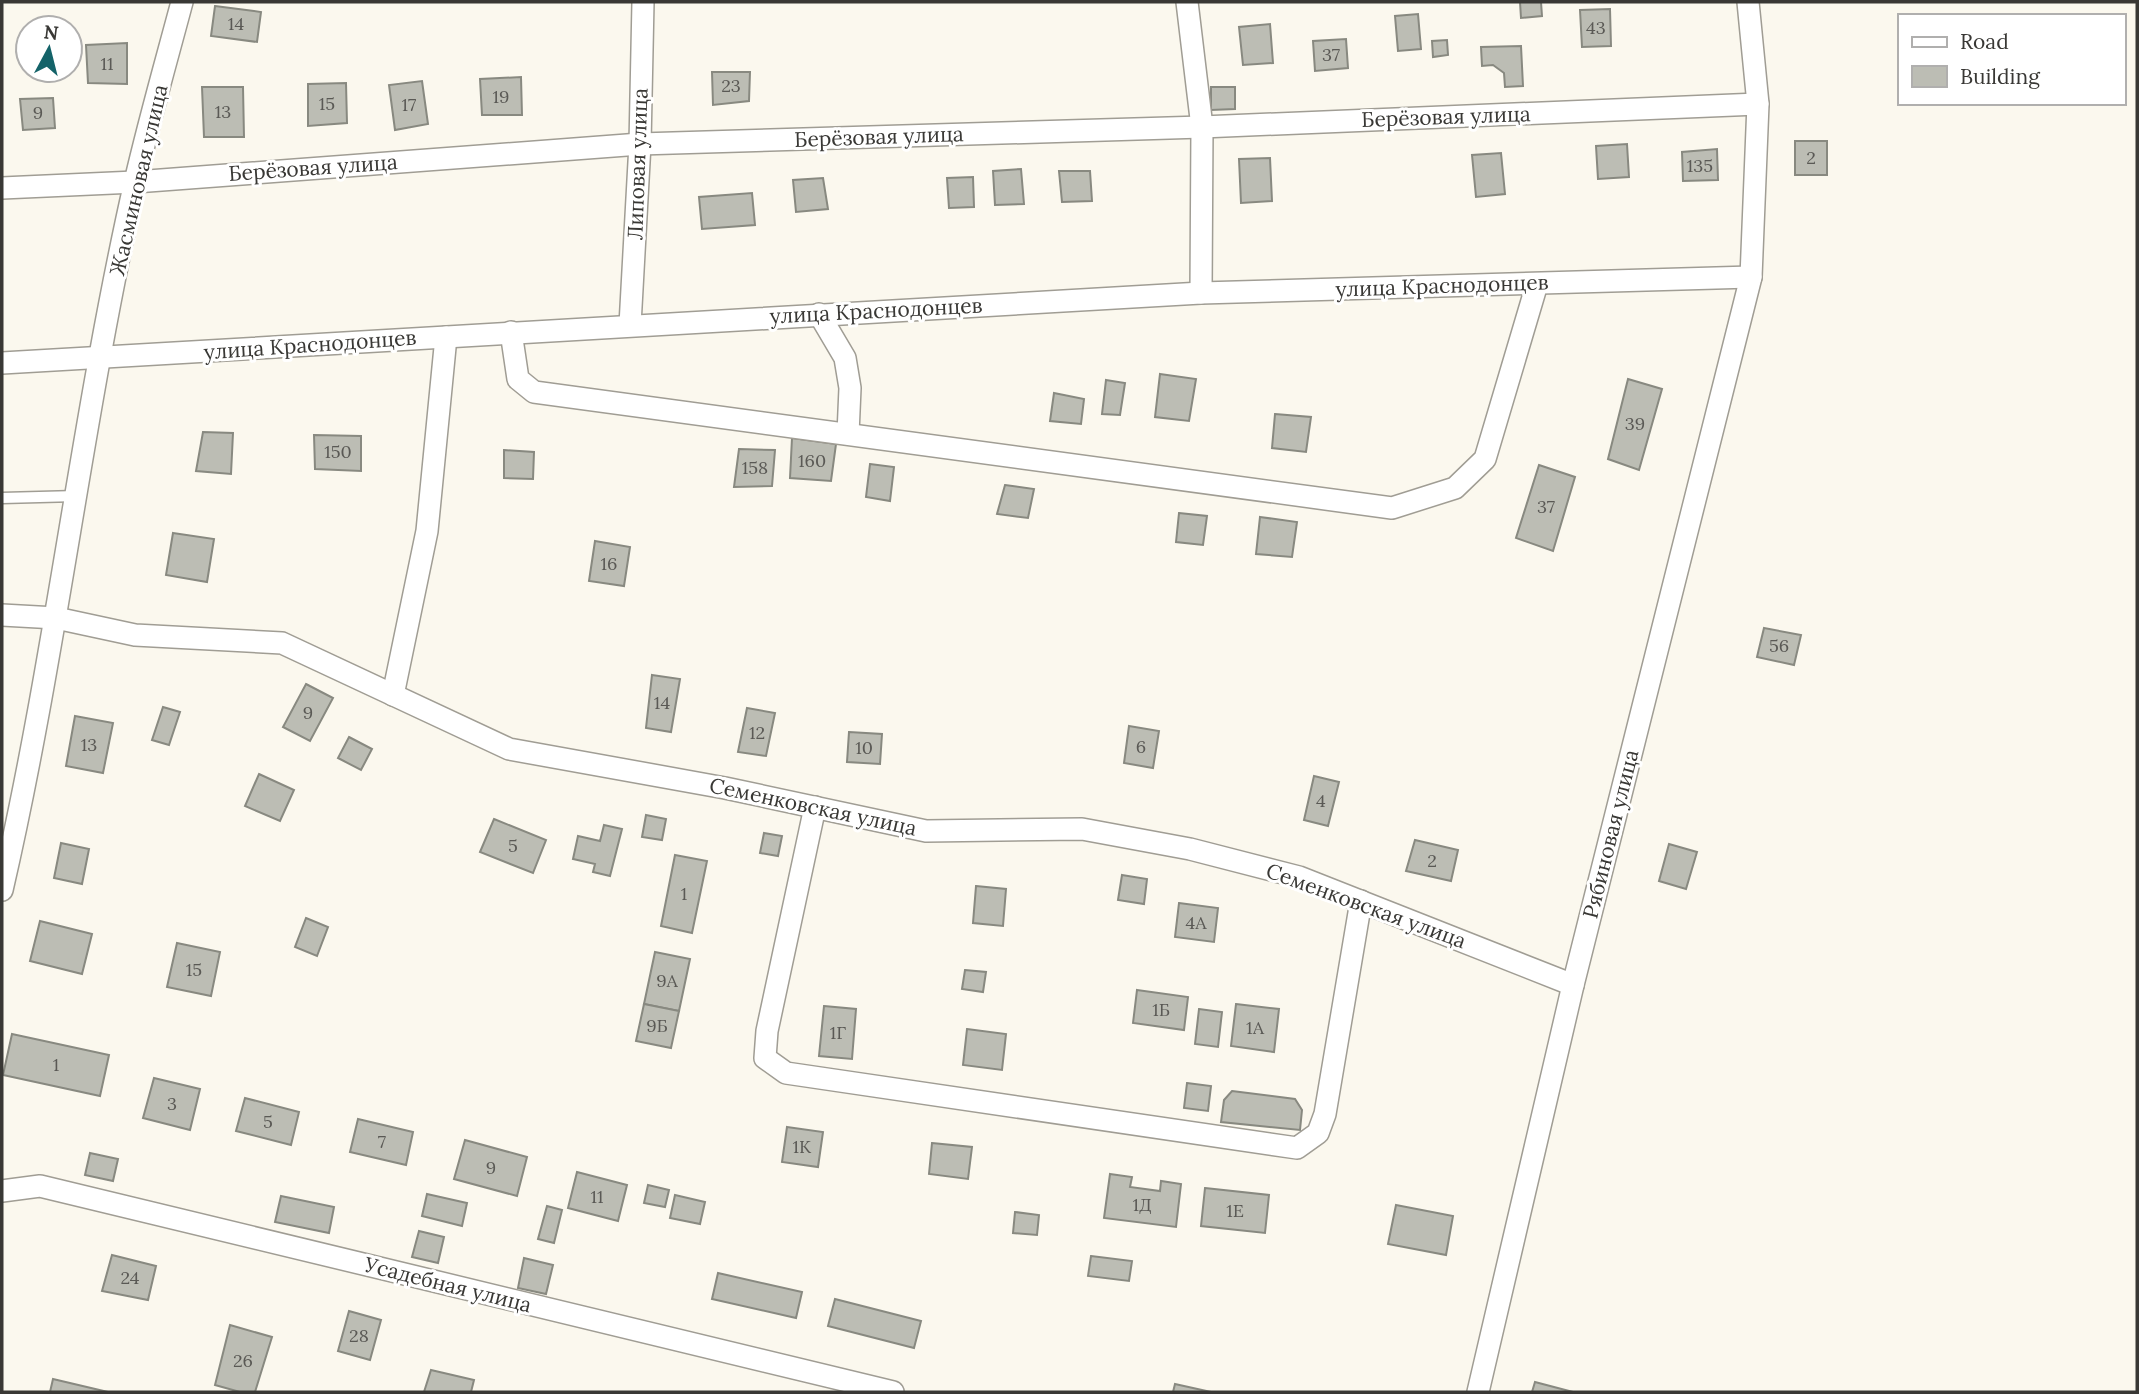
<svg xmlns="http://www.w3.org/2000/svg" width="2139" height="1394" font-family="Lora,serif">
  <rect width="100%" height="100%" fill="#fbf8ee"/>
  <g fill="#bcbdb4" stroke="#888980" stroke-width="2">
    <polygon points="1520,2 1541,2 1542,16 1521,18"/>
    <polygon points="215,6 261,12 257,42 211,36"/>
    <polygon points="1610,9 1611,46 1582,47 1580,10"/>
    <polygon points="1418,14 1421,49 1398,51 1395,16"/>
    <polygon points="1270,24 1273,63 1243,65 1239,27"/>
    <polygon points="1346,39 1348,68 1315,71 1313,41"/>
    <polygon points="1447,40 1448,55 1433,57 1432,41"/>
    <polygon points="127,43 127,84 88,83 86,45"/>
    <polygon points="1521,46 1523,86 1505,87 1504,73 1493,65 1482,66 1481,47"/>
    <polygon points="712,72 750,72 749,101 713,105"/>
    <polygon points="521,77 522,115 482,115 480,79"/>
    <polygon points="422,81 428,124 395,130 389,85"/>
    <polygon points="346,83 347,123 308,126 308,84"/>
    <polygon points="202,87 243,87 244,137 204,137"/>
    <polygon points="1211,87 1235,87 1235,109 1211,110"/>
    <polygon points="53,98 55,128 23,130 20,99"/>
    <rect x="1795" y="141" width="32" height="34"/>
    <polygon points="1627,144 1629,177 1598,179 1596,146"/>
    <polygon points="1717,149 1718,180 1683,181 1682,152"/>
    <polygon points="1501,153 1505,194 1476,197 1472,155"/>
    <polygon points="1270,158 1272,201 1241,203 1239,159"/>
    <polygon points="1021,169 1024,204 995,205 993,171"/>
    <polygon points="1059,171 1090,171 1092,201 1062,202"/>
    <polygon points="973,177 974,207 949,208 947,178"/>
    <polygon points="823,178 828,209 796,212 793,180"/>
    <polygon points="752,193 755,225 702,229 699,197"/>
    <polygon points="1160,374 1196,379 1189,421 1155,417"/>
    <polygon points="1628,379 1662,389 1639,470 1608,459"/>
    <polygon points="1106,380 1125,383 1120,415 1102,414"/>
    <polygon points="1054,393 1084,399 1081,424 1050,421"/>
    <polygon points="1275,414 1311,417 1306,452 1272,448"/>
    <polygon points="203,432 233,433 231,474 196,471"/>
    <polygon points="314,435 361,436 361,471 315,469"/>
    <polygon points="792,438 836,444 831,481 790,478"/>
    <polygon points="739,449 775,450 772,486 734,487"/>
    <polygon points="504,450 534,452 533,479 504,478"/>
    <polygon points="870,464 894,467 890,501 866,497"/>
    <polygon points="1539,465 1575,477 1553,551 1516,538"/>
    <polygon points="1005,485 1034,489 1028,518 997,514"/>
    <polygon points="1179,513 1207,516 1203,545 1176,542"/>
    <polygon points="1260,517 1297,522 1292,557 1256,554"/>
    <polygon points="173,533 214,539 207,582 166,575"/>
    <polygon points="595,541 630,547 624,586 589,581"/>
    <polygon points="1764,628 1801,635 1794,665 1757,657"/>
    <polygon points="652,675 680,679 671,732 646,728"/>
    <polygon points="306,684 333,698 310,741 283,727"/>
    <polygon points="163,707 180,712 169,745 152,740"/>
    <polygon points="747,708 775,713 766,756 738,752"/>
    <polygon points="75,716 113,723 103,773 66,766"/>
    <polygon points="1129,726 1159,731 1153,768 1124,763"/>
    <polygon points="849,732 882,734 880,764 847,762"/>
    <polygon points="349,737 372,749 361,770 338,758"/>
    <polygon points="259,774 294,790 280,821 245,806"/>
    <polygon points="1314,776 1339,782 1328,826 1304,820"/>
    <polygon points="646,815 666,819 662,840 642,837"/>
    <polygon points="494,819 546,840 533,873 480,852"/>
    <polygon points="604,825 622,829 610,876 593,872 595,864 573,859 578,836 600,841"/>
    <polygon points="764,833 782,836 778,856 760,853"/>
    <polygon points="1415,840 1458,850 1451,881 1406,871"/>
    <polygon points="61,843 89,849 82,884 54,878"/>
    <polygon points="1669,844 1697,852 1686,889 1659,881"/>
    <polygon points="675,855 707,861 692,933 661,926"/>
    <polygon points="1122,875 1147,879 1144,904 1118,900"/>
    <polygon points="976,886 1006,889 1003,926 973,923"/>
    <polygon points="1179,903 1218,908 1214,942 1175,937"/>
    <polygon points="306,918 328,927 317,956 295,947"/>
    <polygon points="40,921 92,934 82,974 30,961"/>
    <polygon points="177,943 220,952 211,996 167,987"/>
    <polygon points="655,952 690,959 679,1011 644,1004"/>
    <polygon points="965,970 986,972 983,992 962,989"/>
    <polygon points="1137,990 1188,997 1184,1030 1133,1023"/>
    <polygon points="644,1004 679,1011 671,1048 636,1041"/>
    <polygon points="1236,1004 1279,1009 1274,1052 1231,1046"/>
    <polygon points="824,1006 856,1009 852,1059 819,1056"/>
    <polygon points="1199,1009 1222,1012 1218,1047 1195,1044"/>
    <polygon points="967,1029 1006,1034 1002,1070 963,1065"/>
    <polygon points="12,1034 109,1055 100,1096 3,1075"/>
    <polygon points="154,1078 200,1089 190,1130 143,1118"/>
    <polygon points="1187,1083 1211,1086 1208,1111 1184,1108"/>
    <polygon points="1232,1091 1295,1099 1302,1110 1300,1130 1221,1122 1224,1100"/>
    <polygon points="245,1098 299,1112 291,1145 236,1131"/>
    <polygon points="358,1119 413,1132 406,1165 350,1152"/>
    <polygon points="787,1127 823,1132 818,1167 782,1162"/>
    <polygon points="465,1140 527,1157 517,1196 454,1179"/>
    <polygon points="932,1143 972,1147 968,1179 929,1174"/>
    <polygon points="90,1153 118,1159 113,1181 85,1175"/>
    <polygon points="577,1172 627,1185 618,1221 568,1208"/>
    <polygon points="1110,1174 1132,1177 1130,1187 1160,1191 1161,1181 1181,1184 1176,1227 1104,1218"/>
    <polygon points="648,1185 669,1190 665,1207 644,1203"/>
    <polygon points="1205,1188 1269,1195 1265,1233 1201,1226"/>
    <polygon points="427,1194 467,1203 462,1226 422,1216"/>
    <polygon points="675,1195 705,1202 700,1224 670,1218"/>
    <polygon points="281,1196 334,1207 329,1233 275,1222"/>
    <polygon points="1396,1205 1453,1216 1446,1255 1388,1244"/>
    <polygon points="547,1206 562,1210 554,1243 538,1239"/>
    <polygon points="1015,1212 1039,1215 1037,1235 1013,1233"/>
    <polygon points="419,1231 444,1237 438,1263 412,1257"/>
    <polygon points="112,1255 156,1266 148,1300 102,1291"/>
    <polygon points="1091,1256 1132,1261 1129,1281 1088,1276"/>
    <polygon points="524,1258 553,1265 546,1294 518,1288"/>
    <polygon points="718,1273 802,1292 796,1318 712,1299"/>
    <polygon points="835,1299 921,1321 914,1348 828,1326"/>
    <polygon points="349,1311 381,1320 370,1360 338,1351"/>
    <polygon points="230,1325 272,1337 255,1392 240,1392 215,1385"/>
    <polygon points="431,1370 474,1380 471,1392 424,1392"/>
    <polygon points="53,1379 108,1392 50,1392"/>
    <polygon points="1535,1382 1573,1392 1532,1392"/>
    <polygon points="1175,1384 1211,1392 1173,1392"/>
  </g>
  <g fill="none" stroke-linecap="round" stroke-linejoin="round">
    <g stroke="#a09d94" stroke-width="13">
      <polyline id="lane" points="2,498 77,496"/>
    </g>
    <g stroke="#a09d94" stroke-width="24">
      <g id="street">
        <polyline points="1187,2 1202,127 1201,293"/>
        <polyline points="2,188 135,182 640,144 1202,127 1758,104"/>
        <polyline points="819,314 845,358 850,388 848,434"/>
        <polyline points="630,325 640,144 643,2"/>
        <polyline points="511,332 518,379 534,392 1392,508 1455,488 1485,459 1537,284"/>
        <polyline points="2,363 1201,293 1751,277"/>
        <polyline points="2,615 56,618 135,635 282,643 509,749 725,788 926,831 1082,829 1190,849 1299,877 1573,985"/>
        <polyline points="393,695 427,531 446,337"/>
        <polyline points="815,807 767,1031 765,1058 786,1073 1297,1148 1318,1133 1325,1114 1361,901"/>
        <path d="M 2,890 C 56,656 82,416 135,182 C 149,121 166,62 182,2"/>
        <polyline points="2,1191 40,1186 893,1392"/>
        <polyline points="1478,1392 1573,985 1751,277 1758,104 1748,2"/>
      </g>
    </g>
    <use href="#lane" stroke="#fff" stroke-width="10"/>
    <use href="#street" stroke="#fff" stroke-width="21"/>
  </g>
  <g text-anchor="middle" stroke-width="6" stroke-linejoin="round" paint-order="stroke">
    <g font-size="18" fill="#5a5955">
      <text x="236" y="30">14</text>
      <text x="1596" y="34">43</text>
      <text x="1331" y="61">37</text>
      <text x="107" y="70">11</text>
      <text x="731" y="92">23</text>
      <text x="501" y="103">19</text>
      <text x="327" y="110">15</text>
      <text x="409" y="111">17</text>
      <text x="223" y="118">13</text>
      <text x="38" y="119">9</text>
      <text x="1811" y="164">2</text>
      <text x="1700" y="172">135</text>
      <text x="1635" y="430">39</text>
      <text x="338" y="458">150</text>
      <text x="812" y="467">160</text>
      <text x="755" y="474">158</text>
      <text x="1546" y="513">37</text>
      <text x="609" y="570">16</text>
      <text x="1779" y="652">56</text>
      <text x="662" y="709">14</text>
      <text x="308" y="719">9</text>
      <text x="757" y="739">12</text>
      <text x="89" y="751">13</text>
      <text x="1141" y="753">6</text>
      <text x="864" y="754">10</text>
      <text x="1321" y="807">4</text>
      <text x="513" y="852">5</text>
      <text x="1432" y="867">2</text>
      <text x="684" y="900">1</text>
      <text x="1196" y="929">4А</text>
      <text x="194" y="976">15</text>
      <text x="667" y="987">9А</text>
      <text x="1161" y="1016">1Б</text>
      <text x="657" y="1032">9Б</text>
      <text x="1255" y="1034">1А</text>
      <text x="838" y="1039">1Г</text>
      <text x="56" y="1071">1</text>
      <text x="172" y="1110">3</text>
      <text x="268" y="1128">5</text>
      <text x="382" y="1148">7</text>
      <text x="802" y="1153">1К</text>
      <text x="491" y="1174">9</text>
      <text x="597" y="1203">11</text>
      <text x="1142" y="1211">1Д</text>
      <text x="1235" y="1217">1Е</text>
      <text x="130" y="1284">24</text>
      <text x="359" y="1342">28</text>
      <text x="243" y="1367">26</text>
    </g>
    <g font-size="21" fill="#393835" stroke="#fff">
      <text transform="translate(1446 117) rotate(-2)" y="7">Берёзовая улица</text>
      <text transform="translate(879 137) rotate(-2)" y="7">Берёзовая улица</text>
      <text transform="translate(638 164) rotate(-88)" y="7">Липовая улица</text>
      <text transform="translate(313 168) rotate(-4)" y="7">Берёзовая улица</text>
      <text transform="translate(139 180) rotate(-77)" y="7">Жасминовая улица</text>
      <text transform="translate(1442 286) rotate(-2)" y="7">улица Краснодонцев</text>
      <text transform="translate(876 311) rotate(-3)" y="7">улица Краснодонцев</text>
      <text transform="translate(310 345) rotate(-4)" y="7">улица Краснодонцев</text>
      <text transform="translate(813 807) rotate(12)" y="7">Семенковская улица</text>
      <text transform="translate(1611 834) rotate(-76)" y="7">Рябиновая улица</text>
      <text transform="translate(1366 906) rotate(20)" y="7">Семенковская улица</text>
      <text transform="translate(448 1285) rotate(14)" y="7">Усадебная улица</text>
    </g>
  </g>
  <rect width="2139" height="1394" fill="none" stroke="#393835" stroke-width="7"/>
  <rect x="1898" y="14" width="228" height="91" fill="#ffffff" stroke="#b0afae" stroke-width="2"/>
  <rect x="1912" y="37" width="35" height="10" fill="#ffffff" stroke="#b0afae" stroke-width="2"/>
  <text x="1960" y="49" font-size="21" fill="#393835">Road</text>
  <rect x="1912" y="66" width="35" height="21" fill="#bcbdb4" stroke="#b0afae" stroke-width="2"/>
  <text x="1960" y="84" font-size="21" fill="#393835">Building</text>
  <g transform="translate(49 49) rotate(7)"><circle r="33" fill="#ffffff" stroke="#b0afae" stroke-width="2"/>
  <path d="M0-5L12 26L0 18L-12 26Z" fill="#146369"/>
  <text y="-10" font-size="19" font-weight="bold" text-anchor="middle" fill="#393835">N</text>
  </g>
</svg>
